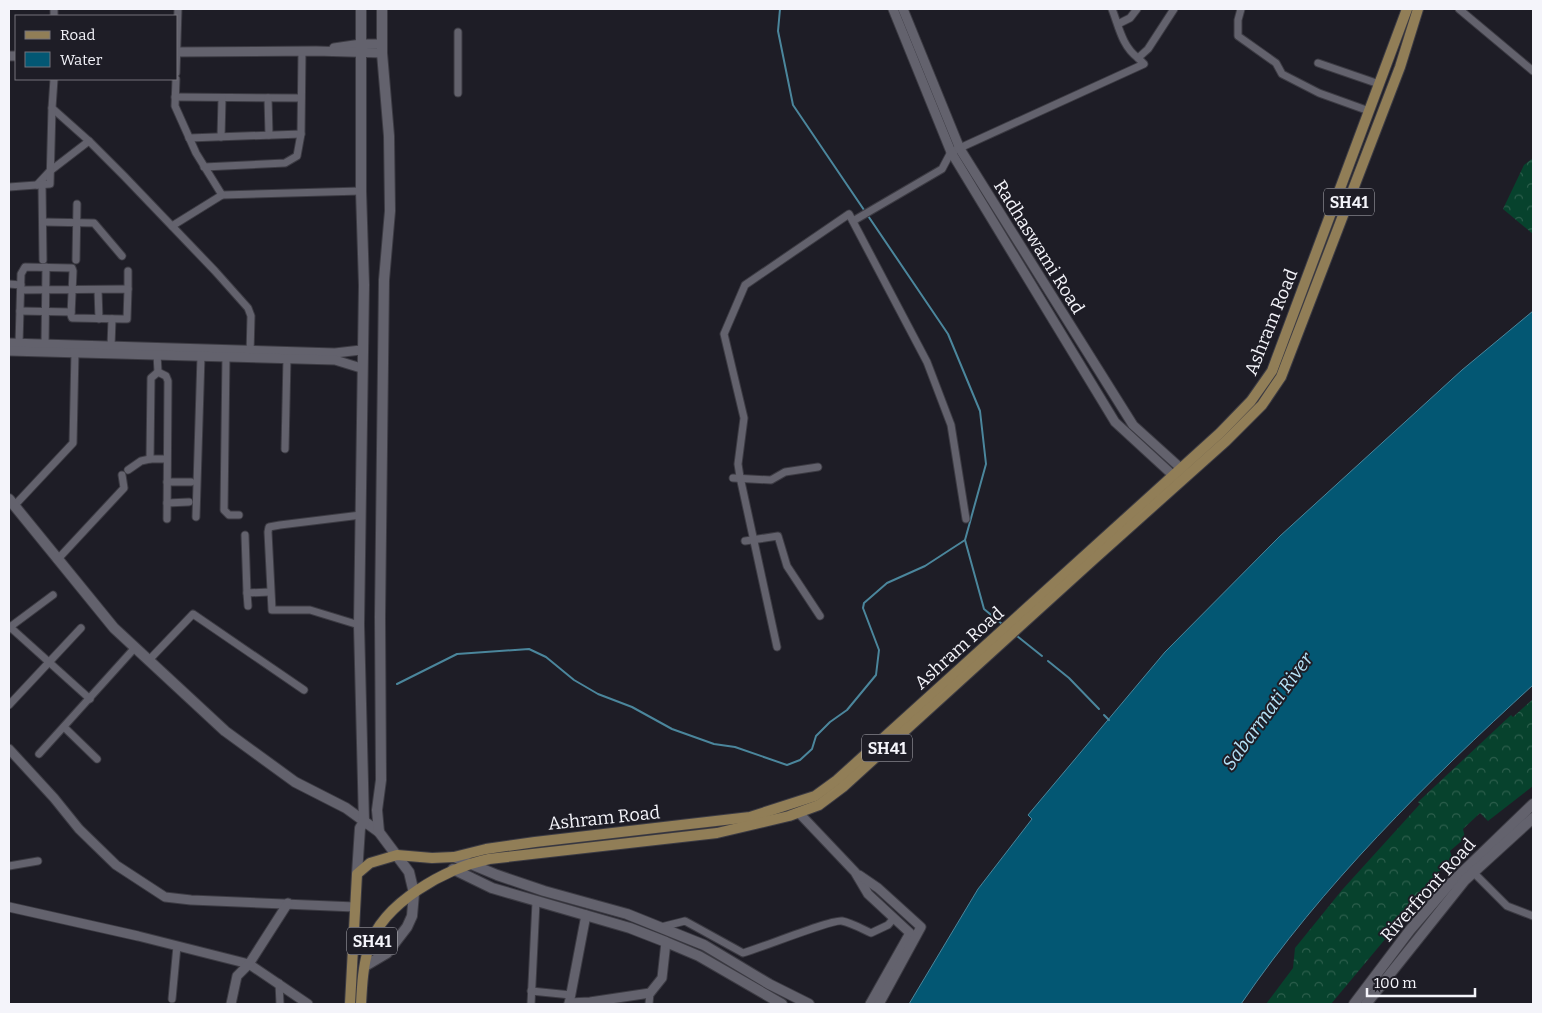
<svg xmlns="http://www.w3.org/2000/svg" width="1542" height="1013" font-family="Bitter,serif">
  <defs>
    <pattern id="forest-crowns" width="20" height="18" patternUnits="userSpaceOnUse" patternTransform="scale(1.25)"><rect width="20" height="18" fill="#07422d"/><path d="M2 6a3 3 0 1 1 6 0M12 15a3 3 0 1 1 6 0" fill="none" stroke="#2c5e4c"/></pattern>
  </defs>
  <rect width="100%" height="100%" fill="#1e1d26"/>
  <g fill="url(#forest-crowns)">
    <polygon points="1533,158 1533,234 1503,209 1524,165"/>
    <polygon points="1533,699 1533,786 1488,821 1480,813 1463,829 1465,838 1450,851 1452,857 1438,873 1437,877 1331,1004 1266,1004 1293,968 1295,948 1342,890 1420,804 1418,802 1511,715 1513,717"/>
  </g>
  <path fill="#035773" stroke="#4b869c" d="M 1533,311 L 1533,685 C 1427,782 1322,885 1241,1004 L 909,1004 L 978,889 L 1032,819 L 1028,815 L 1165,652 L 1280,536 L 1462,370 Z"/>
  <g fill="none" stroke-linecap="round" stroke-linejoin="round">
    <g stroke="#4b869c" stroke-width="2">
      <polyline points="780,9 778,31 793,105 948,334 980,411 986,464 965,540 984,609 1002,624"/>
      <polyline points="1017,636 1042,656"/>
      <polyline points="1048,661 1069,678 1099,709"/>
      <polyline points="397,684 457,654 529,649 546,657 574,680 598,694 632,707 672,729 714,744 735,747 787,765 800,760 812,749 816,736 830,722 847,710 876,675 879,650 863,608 864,603 887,583 925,566 965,540"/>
      <polyline points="1104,715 1109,720"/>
    </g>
    <g stroke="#3c3b43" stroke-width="9">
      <g id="minor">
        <polyline points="54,9 54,16"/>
        <path d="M 1112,9 C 1119,27 1122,46 1138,58 L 1148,49 L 1174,9"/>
        <polyline points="1241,9 1238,20 1238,36 1276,63 1282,74 1319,93 1369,111"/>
        <polyline points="1459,9 1533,71"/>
        <polyline points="1118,24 1130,18 1137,9"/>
        <polyline points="458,32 458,93"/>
        <polyline points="1318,63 1379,84"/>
        <polyline points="176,73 178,9"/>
        <polyline points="54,79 52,108 89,141 124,176 215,271 248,308 251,316 250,354"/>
        <polyline points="175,97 301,98"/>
        <polyline points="268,98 269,135"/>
        <polyline points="221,137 222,98"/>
        <polyline points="189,138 301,134"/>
        <polyline points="204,167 285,163 297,156 301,134 302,51"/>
        <polyline points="37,185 50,171 89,141"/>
        <polyline points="42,185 43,260"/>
        <polyline points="9,187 50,184 52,108"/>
        <polyline points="222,195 361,191"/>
        <polyline points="853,221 942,169 951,152 1144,64 1138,58"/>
        <polyline points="43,222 94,223 122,256"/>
        <polyline points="172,226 222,195 196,153 175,106 176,79"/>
        <polyline points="76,260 77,204"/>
        <polyline points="9,284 21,285"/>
        <polyline points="128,289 128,271"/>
        <polyline points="98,290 99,319"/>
        <polyline points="20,311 71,312"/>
        <polyline points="19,344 21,274 25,267 72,268 73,271 71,315 72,318 123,319 127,319 128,289 21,290"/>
        <polyline points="45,344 46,267"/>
        <polyline points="111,346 112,319"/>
        <polyline points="157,354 158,372"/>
        <polyline points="226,356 224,510 229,515 239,515"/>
        <polyline points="285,449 287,358"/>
        <polyline points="128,470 141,461 150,459"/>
        <polyline points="733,478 771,480 785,472 818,467"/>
        <polyline points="167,482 191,482"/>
        <polyline points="167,503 189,502"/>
        <polyline points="14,506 73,443 75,352"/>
        <polyline points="196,517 201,356"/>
        <polyline points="167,519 168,381 166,376 158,372 151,378 150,459 167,459"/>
        <polyline points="245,535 247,593 270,592"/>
        <polyline points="745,541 778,536 787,566 820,616"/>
        <polyline points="57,560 124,488 122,475"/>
        <polyline points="247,593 248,606"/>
        <polyline points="359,625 310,610 272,610 268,532 269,527 280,525 361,515"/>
        <polyline points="10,627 53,595"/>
        <polyline points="9,629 10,627 90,699"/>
        <polyline points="777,647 740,477 738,464 744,418 724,334 745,285 849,214 927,362 951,425 966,519"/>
        <polyline points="149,660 193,614 304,690"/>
        <polyline points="9,705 81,628"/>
        <polyline points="64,727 97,759"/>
        <polyline points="39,754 131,652"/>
        <polyline points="9,866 38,861"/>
        <polyline points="1473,872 1507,906 1533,916"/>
        <path d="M 661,927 L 685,921 L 743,953 C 761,948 832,919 842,921 C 852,923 862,929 871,933 L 888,925 L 894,918"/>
        <polyline points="279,983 280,1004"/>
        <polyline points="531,991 571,995"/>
        <polyline points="172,999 177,946"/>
        <polyline points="531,1004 536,902"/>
        <polyline points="649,1004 650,993"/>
      </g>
    </g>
    <g stroke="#3c3b43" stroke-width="11">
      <g id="tertiary">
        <polyline points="893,9 951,152 1115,422 1177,479"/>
        <polyline points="903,9 960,149 1133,425 1185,472"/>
        <polyline points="334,48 361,44 382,44"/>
        <polyline points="176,52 316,51 382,53"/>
        <polyline points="9,56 16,56"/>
        <polyline points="9,343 335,353 361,350"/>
        <polyline points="9,351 335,360 361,368"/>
        <polyline points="9,749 54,798 79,829 116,865 165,897 191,900 355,907"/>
        <polyline points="799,813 855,872 868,894 910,933 870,1004"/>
        <polyline points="859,875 878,888 921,927 879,1004"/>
        <polyline points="9,907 138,936 249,964 308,1004"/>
        <polyline points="569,1003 590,1002 650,993 662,978 666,942"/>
        <polyline points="231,1004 237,976 249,964 288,903"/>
        <polyline points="569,1004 586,915"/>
      </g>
    </g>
    <g stroke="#3c3b43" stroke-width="12">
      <g id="secondary">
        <polyline points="9,499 114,628 225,731 295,782 346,808 379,832 409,872 414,893 412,916 407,927 387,953 365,966"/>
        <polyline points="379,832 377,810 381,780 380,617 384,280 390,211 389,136 382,53 382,9"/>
        <polyline points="454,857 497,875 544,891 627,914 704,945 769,984 809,1004"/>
        <polyline points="453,869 492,888 630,928 666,942 699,956 782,1004"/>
        <polyline points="357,874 360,828 364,822 359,625 364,285 361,191 361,9"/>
        <polyline points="1354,1004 1410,930 1447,887 1533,804"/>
        <polyline points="1366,1004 1465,880 1533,818"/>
      </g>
    </g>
    <g stroke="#3c3b43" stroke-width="12">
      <g id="primary">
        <polyline points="350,1004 357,874 370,863 397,855 432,858 454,857 486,849 535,842 750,817 815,796 837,780 1220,433 1251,401 1272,371 1407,9"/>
        <path d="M 361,1004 C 362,985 363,965 369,947 C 383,902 447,868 489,859 L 717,833 L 789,816 L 819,805 L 843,787 L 1094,559 L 1226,441 L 1262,405 L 1281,377 L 1400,67 L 1418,9"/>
      </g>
    </g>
    <use href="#minor" stroke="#63626d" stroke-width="7"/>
    <use href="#tertiary" stroke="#63626d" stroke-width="9"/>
    <use href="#secondary" stroke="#63626d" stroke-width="10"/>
    <use href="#primary" stroke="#917e57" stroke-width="10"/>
  </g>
  <g text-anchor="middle" stroke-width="4" stroke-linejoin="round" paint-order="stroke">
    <g fill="#1e1d26" stroke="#b4b4ba" stroke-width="1">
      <rect x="1324" y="188.5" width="50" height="27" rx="4"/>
      <rect x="862" y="734.5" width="50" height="27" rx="4"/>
      <rect x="347" y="927.5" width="50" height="27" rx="4"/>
    </g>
    <g font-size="16" font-weight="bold" fill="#f4f4fa">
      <text x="1349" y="208">SH41</text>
      <text x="887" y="754">SH41</text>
      <text x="372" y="947">SH41</text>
    </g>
    <g font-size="18" fill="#f4f4fa" stroke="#1e1d26">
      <text transform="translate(1039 247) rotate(58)" y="6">Radhaswami Road</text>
      <text transform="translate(1271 322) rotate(-68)" y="6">Ashram Road</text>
      <text transform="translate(959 648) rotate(-42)" y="6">Ashram Road</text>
      <text transform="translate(604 818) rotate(-6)" y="6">Ashram Road</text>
      <text transform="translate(1428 890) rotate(-48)" y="6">Riverfront Road</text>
    </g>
    <g font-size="19" font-style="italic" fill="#b7e2f7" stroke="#1e1d26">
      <text transform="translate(1267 711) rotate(-54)" y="7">Sabarmati River</text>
    </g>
  </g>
  <rect width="1542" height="1013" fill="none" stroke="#f4f4fa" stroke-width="20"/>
  <rect x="15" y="15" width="162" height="65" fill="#1e1d26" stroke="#74737b"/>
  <rect x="25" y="31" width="25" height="8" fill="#917e57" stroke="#74737b"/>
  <text x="60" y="40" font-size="15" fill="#f4f4fa">Road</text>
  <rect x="25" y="52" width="25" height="15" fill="#035773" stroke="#74737b"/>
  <text x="60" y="65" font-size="15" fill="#f4f4fa">Water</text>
  <path d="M1367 988v8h108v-8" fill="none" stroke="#f4f4fa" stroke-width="2.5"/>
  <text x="1374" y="988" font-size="15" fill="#f4f4fa" stroke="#1e1d26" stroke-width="4" paint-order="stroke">100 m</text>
</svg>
